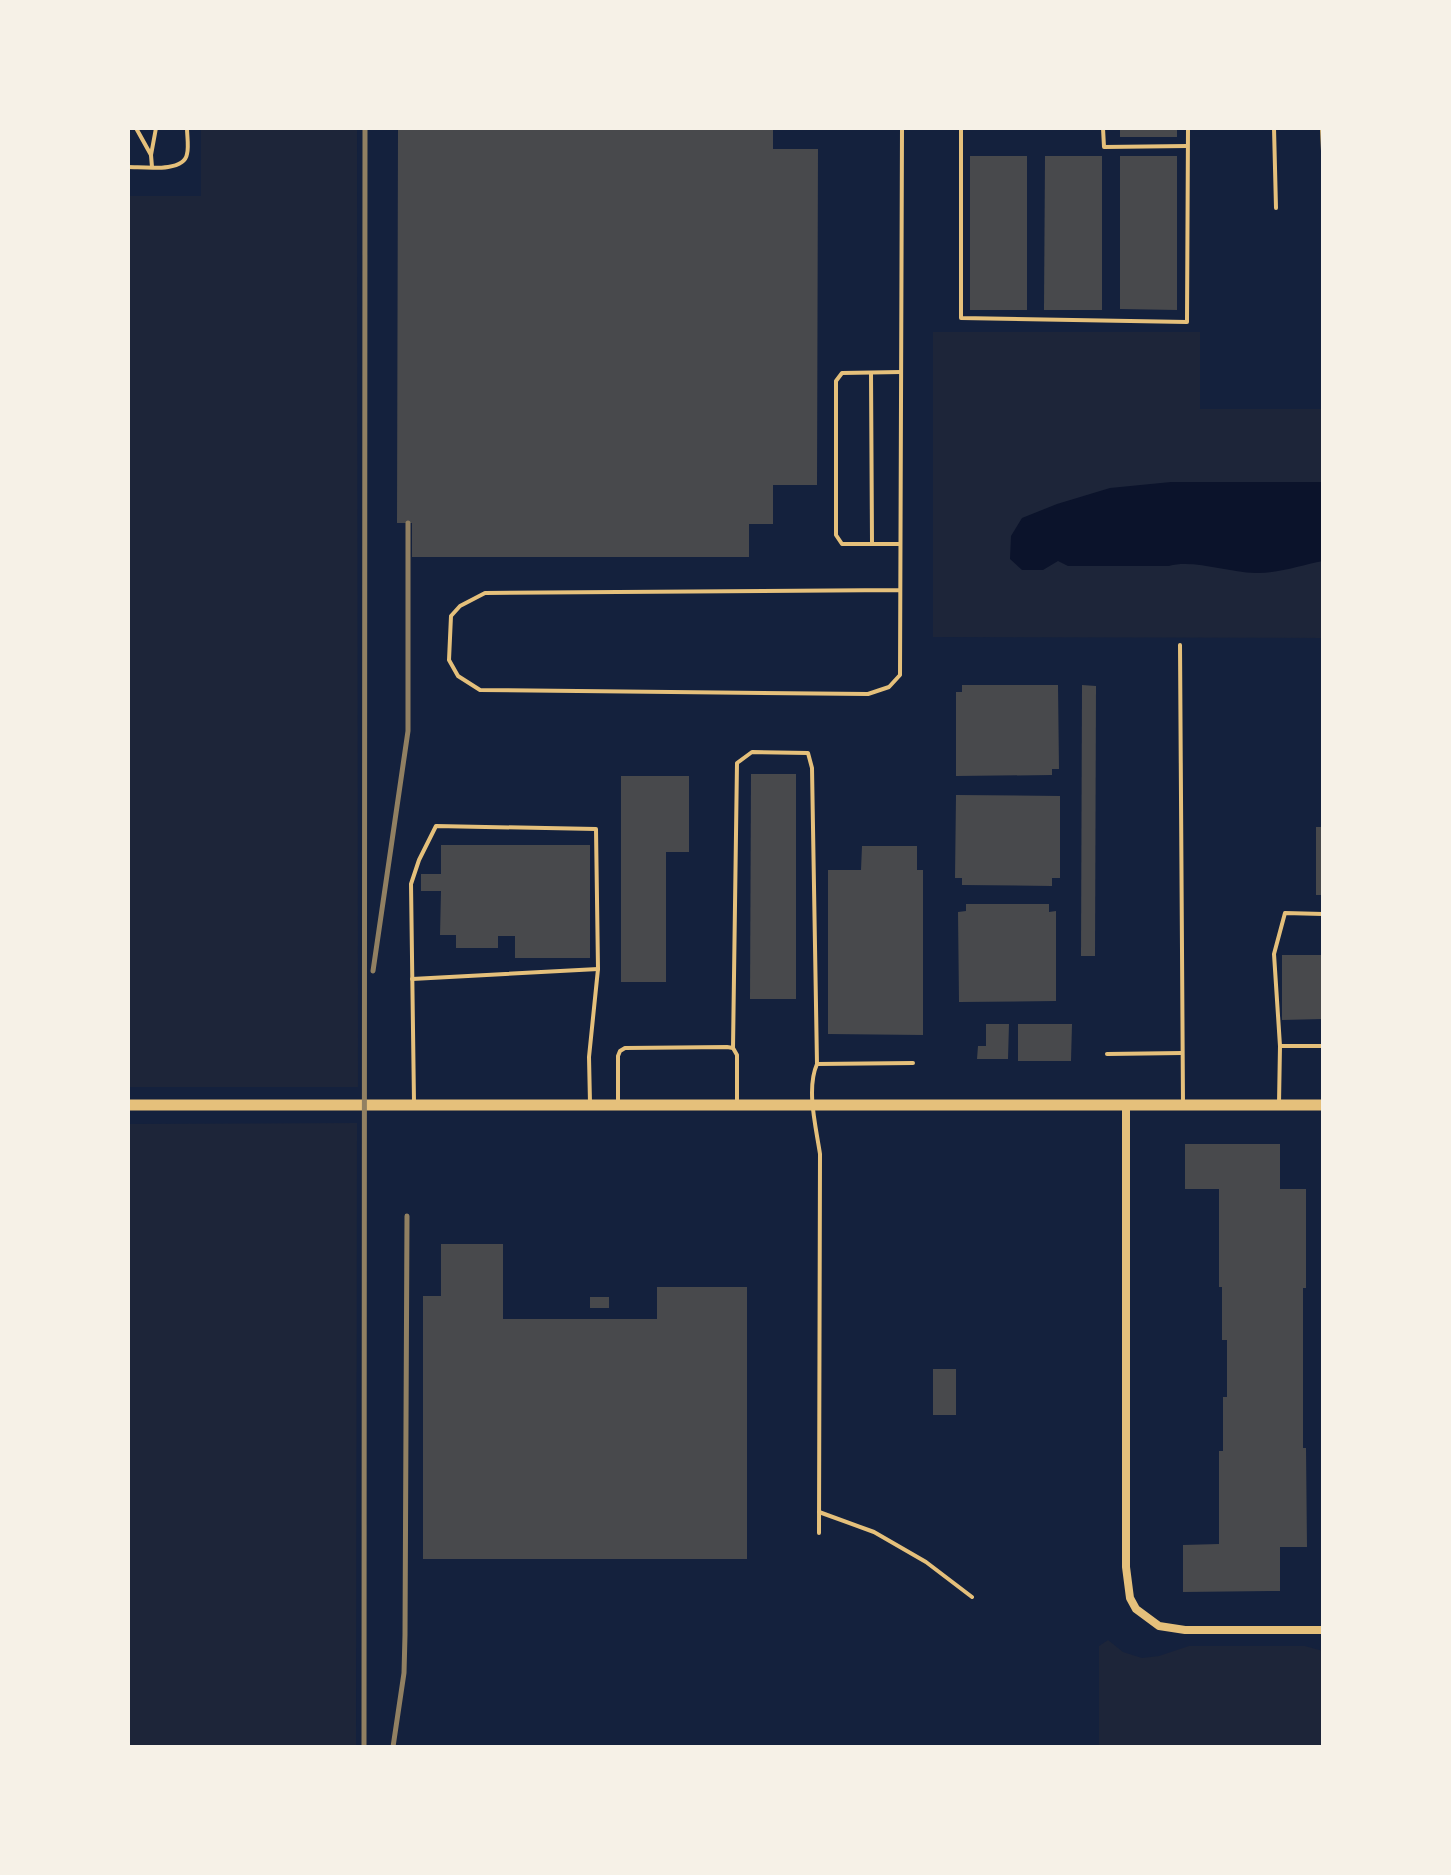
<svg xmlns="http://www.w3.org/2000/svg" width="1451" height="1875" font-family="'IBM Plex Serif',serif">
  <rect width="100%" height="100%" fill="#14213d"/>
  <g fill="#1d2539">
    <polygon points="201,128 357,128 358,1087 128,1087 128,196 201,196"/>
    <polygon points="933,332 1200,332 1200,409 1323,409 1323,638 933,637"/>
    <polygon points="357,1123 356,1747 128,1747 128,1124"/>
    <polygon points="1108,1640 1123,1652 1142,1658 1159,1656 1189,1646 1305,1646 1323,1651 1323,1747 1099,1747 1099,1646"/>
  </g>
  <path fill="#0b132b" d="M 1171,482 L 1323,482 L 1323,561 C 1301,565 1277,574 1255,573 C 1227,572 1192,559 1169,566 L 1068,566 L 1058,561 L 1043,570 L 1022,570 L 1010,559 L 1011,536 L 1022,518 L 1057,504 L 1110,488 Z"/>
  <g fill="#48494c">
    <polygon points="398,128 773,128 773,149 818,149 817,485 773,485 773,524 749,524 749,557 412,557 412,523 397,523"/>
    <rect x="1120" y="128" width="57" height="9"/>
    <rect x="970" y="156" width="57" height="154"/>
    <polygon points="1045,156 1102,156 1102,310 1044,310"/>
    <polygon points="1120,156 1177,156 1177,310 1120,309"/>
    <polygon points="962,685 1058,685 1059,769 1052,769 1052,775 956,776 956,692 962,692"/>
    <polygon points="1082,685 1096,686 1095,956 1081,956"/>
    <polygon points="751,774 796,774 796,999 750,999"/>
    <polygon points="621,776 689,776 689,852 666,852 666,982 621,982"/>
    <polygon points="956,795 1060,796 1060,878 1052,878 1052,886 962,885 962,878 955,878"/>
    <rect x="1316" y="827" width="7" height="68"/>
    <polygon points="441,845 590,845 590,958 515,958 515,936 498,936 498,948 456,948 456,935 440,935 441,891 421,891 421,874 441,874"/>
    <polygon points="862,846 917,846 917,870 923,870 923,1035 828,1034 828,870 861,870"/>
    <polygon points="966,904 1049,904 1049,912 1056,911 1056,1001 959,1002 958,912 966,911"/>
    <polygon points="1282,955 1323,955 1323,1019 1282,1020"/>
    <polygon points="986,1024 1009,1024 1008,1059 977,1059 978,1046 986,1046"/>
    <polygon points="1018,1024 1072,1024 1071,1061 1018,1061"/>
    <polygon points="1185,1144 1280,1144 1280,1189 1306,1189 1306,1288 1303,1288 1303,1448 1306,1448 1307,1547 1280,1547 1280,1591 1183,1592 1183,1545 1219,1544 1219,1451 1223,1451 1223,1397 1227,1397 1227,1340 1222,1340 1222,1287 1219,1287 1219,1189 1185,1189"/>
    <polygon points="441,1244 503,1244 503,1319 657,1319 657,1287 747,1287 747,1559 423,1559 423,1296 441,1296"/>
    <rect x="590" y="1297" width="19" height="11"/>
    <rect x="933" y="1369" width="23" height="46"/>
  </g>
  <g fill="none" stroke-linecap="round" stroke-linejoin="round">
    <g stroke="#e5c07b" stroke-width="4">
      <polyline points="136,128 151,155 152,167"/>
      <polyline points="961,128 961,318 1187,322 1188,128"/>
      <polyline points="1103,128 1104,147 1187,146"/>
      <polyline points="1274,128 1276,208"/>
      <polyline points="1322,128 1323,151"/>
      <polyline points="151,155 156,128"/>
      <path d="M 128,167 C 143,167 184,173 187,154 C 189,146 187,136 187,128"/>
      <polyline points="871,373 872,542"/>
      <polyline points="900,544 842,544 836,535 836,381 842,373 901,372"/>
      <polyline points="899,590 485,593 460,606 451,616 449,660 458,676 480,690 868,694 889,687 900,675 902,128"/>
      <polyline points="1180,645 1183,1103"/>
      <polyline points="412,979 598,969"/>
      <polyline points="1280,1046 1323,1046"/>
      <polyline points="733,1048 737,763 752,752 808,753 812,768 817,1064"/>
      <polyline points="1107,1054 1182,1053"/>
      <polyline points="414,1102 411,884 419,860 436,826 596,829 598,969 589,1057 590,1103"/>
      <polyline points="618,1103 618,1056 620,1051 625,1048 727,1047 733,1048 737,1055 737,1103"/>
      <polyline points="1279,1103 1280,1046 1274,954 1285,913 1323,914"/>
      <polyline points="819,1512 874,1532 926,1562 972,1597"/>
      <path d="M 819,1533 L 820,1154 C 816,1127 806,1089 817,1064 L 913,1063"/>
    </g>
    <polyline stroke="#e5c07b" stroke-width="8" points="1126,1105 1126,1567 1130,1598 1136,1609 1159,1626 1185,1630 1323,1630"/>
    <polyline stroke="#e5c07b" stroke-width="11" points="128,1105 1323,1105"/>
    <g stroke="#918062" stroke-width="5">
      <polyline points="373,971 408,731 408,523"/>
      <polyline points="364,1747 365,128"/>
      <polyline points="393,1747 404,1673 405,1635 407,1216"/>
    </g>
  </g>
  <rect width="1451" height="1875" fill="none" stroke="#f6f1e7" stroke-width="260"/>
</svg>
